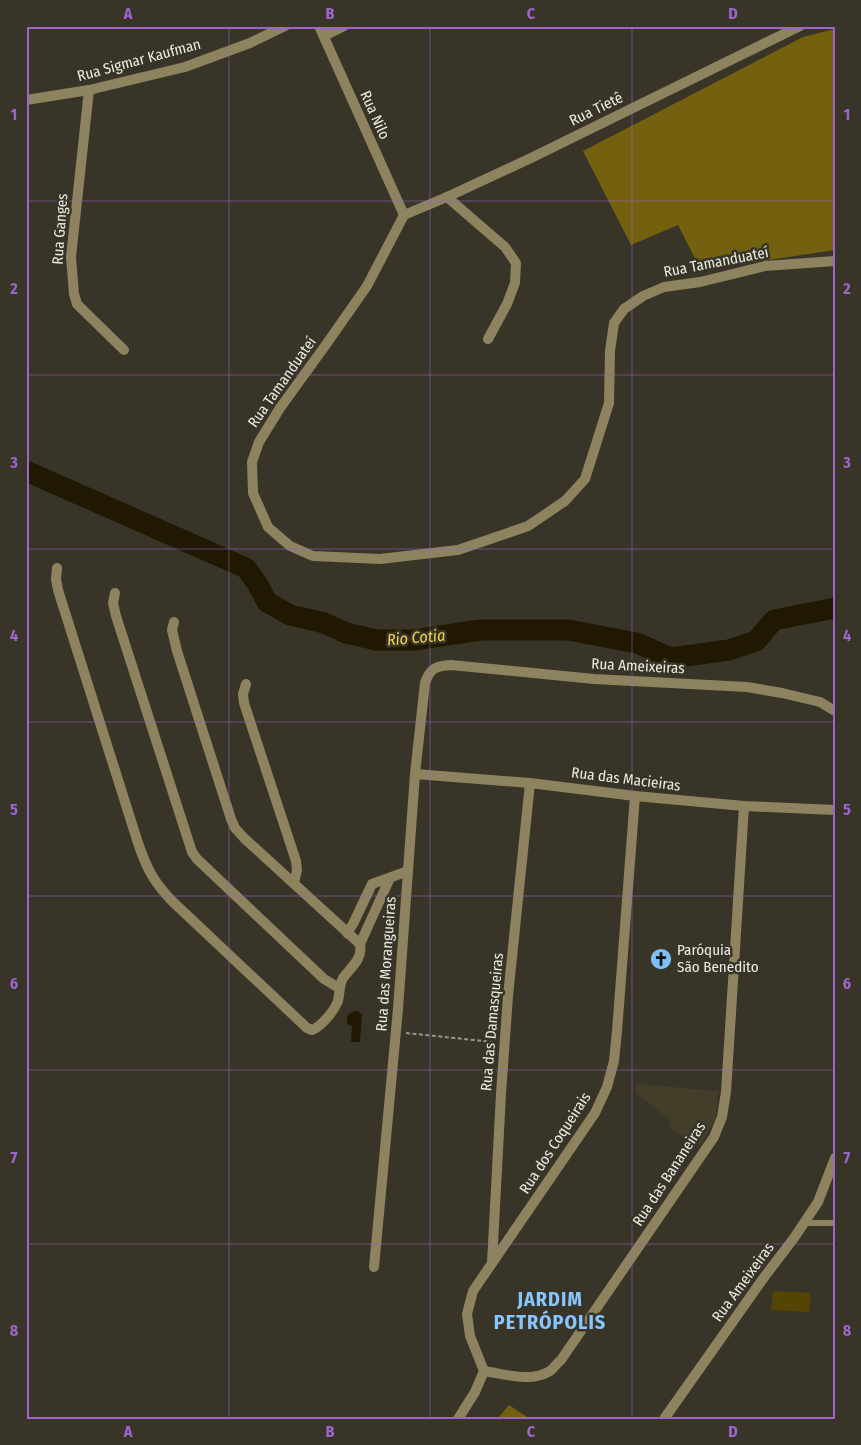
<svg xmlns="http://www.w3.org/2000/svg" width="861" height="1445" font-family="'Fira Sans Condensed',sans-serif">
  <rect width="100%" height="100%" fill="#383528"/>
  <polygon fill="#433e2a" points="637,1084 718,1091 716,1119 700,1146 669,1128 670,1120 635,1092"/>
  <polygon fill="#544602" points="773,1291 811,1293 809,1312 771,1310"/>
  <g fill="#746110">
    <polygon points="835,29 835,250 701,270 678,225 631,245 583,151 803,37"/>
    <polygon points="509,1405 530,1419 497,1419"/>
  </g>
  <polygon fill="#201800" points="354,1011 358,1011 362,1015 360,1042 351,1042 352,1026 347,1024 347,1016"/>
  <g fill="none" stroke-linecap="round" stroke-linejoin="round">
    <polyline stroke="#201800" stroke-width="21" points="26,471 246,568 258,585 267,602 290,615 324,623 346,633 376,640 414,640 480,630 568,630 637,643 671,658 729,650 756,641 774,620 835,608"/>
    <polyline stroke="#98958b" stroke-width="2" stroke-dasharray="4 2.5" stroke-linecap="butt" points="406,1033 493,1042"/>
    <polyline stroke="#8d835e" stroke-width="6" points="804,1223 833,1223"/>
    <g stroke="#8d835e" stroke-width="10">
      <polyline points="319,26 404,215"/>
      <polyline points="324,36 344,26"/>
      <polyline points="89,90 71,257 74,294 77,304 84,311 124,350"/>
      <polyline points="26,100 89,90 185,67 250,43 285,26"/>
      <polyline points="447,197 505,247 516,263 515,283 507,304 488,339"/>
      <polyline points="404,215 367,286 325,346 280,408 259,442 252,462 253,493 268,527 290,546 313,556 380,559 458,550 528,526 565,501 585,479 609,403 610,351 614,323 624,309 643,296 664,287 700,282 765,266 835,261"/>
      <polyline points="404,215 447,197 531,158 800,26"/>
      <path d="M 57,568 L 56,579 L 58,590 L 138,843 C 147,869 153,881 172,901 L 307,1028 L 312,1030 C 322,1026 334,1011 338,1001 C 340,993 339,985 343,978 C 351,967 363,959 360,944 L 390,878"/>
      <polyline points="115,593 113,603 116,616 192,852 197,859 324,979 339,988"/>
      <polyline points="174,622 172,630 177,651 231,819 235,828 244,838 360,944"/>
      <polyline points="246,684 243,694 244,703 296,861 297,870 294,883"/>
      <polyline points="415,774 530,783 635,796 744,806 835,810"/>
      <polyline points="347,933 353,924 372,884 408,871"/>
      <polyline points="492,1263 501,1094 508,996 530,783"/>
      <path d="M 374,1267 L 398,1009 L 415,774 L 425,683 C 430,668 436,666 451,665 L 594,679 L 747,687 L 782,693 L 820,702 L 835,711"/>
      <path d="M 484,1371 C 505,1374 531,1383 550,1371 C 554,1368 557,1363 561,1360 L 714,1137 L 722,1117 L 726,1092 L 744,806"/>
      <polyline points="458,1419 475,1392 484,1371 470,1336 467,1314 473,1291 595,1113 607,1087 614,1061 617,1031 635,796"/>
      <polyline points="664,1419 765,1276 794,1238 818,1202 835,1158"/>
    </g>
  </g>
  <path fill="none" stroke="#9d65ca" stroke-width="1" stroke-opacity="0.55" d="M 229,26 L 229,1419M 430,26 L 430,1419M 632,26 L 632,1419M 26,201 L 835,201M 26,375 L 835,375M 26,549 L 835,549M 26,722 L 835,722M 26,896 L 835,896M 26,1070 L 835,1070M 26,1244 L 835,1244"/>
  <defs>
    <g id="church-disc" transform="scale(1.125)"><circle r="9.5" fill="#7abff8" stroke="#383528"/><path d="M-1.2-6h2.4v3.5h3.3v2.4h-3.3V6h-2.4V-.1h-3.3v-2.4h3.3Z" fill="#111"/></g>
  </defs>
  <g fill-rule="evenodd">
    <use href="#church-disc" x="661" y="959"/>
  </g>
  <g text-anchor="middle" stroke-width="5" stroke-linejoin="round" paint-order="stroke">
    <g font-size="15" fill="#edeae2" stroke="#383528">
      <text transform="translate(139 60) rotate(-15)" y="5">Rua Sigmar Kaufman</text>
      <text transform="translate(596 109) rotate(-26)" y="5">Rua Tietê</text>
      <text transform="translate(375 115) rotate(66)" y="5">Rua Nilo</text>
      <text transform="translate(60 229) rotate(-86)" y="5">Rua Ganges</text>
      <text transform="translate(716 262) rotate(-11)" y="5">Rua Tamanduateí</text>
      <text transform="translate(282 382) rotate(-55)" y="5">Rua Tamanduateí</text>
      <text transform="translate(638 666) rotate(3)" y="5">Rua Ameixeiras</text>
      <text transform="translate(626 779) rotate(7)" y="5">Rua das Macieiras</text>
      <text transform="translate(386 964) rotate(-86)" y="5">Rua das Morangueiras</text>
      <text transform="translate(492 1022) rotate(-85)" y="5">Rua das Damasqueiras</text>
      <text transform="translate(555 1143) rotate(-57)" y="5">Rua dos Coqueirais</text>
      <text transform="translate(669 1174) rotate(-57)" y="5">Rua das Bananeiras</text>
      <text transform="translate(743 1282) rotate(-54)" y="5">Rua Ameixeiras</text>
    </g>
    <g font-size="15" fill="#edeae2" stroke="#383528" text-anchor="start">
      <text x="677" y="955">Paróquia<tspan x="677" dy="17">São Benedito</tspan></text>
    </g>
    <g font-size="16" font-style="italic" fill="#f4d350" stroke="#383528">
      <text transform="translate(416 637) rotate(-5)" y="6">Rio Cotia</text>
    </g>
    <g font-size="20" font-weight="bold" letter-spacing="1" fill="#88c7fd" stroke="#383528">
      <text x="550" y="1306">JARDIM<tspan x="550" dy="23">PETRÓPOLIS</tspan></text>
    </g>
  </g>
  <rect width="861" height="1445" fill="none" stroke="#383528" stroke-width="55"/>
  <rect x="28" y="28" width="806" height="1390" fill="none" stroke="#9d65ca" stroke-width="2"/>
  <g font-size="16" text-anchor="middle" font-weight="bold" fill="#9d65ca">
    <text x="128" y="19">A</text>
    <text x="330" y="19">B</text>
    <text x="531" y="19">C</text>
    <text x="733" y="19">D</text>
    <text x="14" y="120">1</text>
    <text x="847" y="120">1</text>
    <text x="14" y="294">2</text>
    <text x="847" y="294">2</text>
    <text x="14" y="468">3</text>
    <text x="847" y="468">3</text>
    <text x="14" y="641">4</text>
    <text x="847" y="641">4</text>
    <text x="14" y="815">5</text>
    <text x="847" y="815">5</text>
    <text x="14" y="989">6</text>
    <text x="847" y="989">6</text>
    <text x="14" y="1163">7</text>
    <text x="847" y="1163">7</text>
    <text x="14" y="1336">8</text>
    <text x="847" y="1336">8</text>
    <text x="128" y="1437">A</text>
    <text x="330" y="1437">B</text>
    <text x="531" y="1437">C</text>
    <text x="733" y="1437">D</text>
  </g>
</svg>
